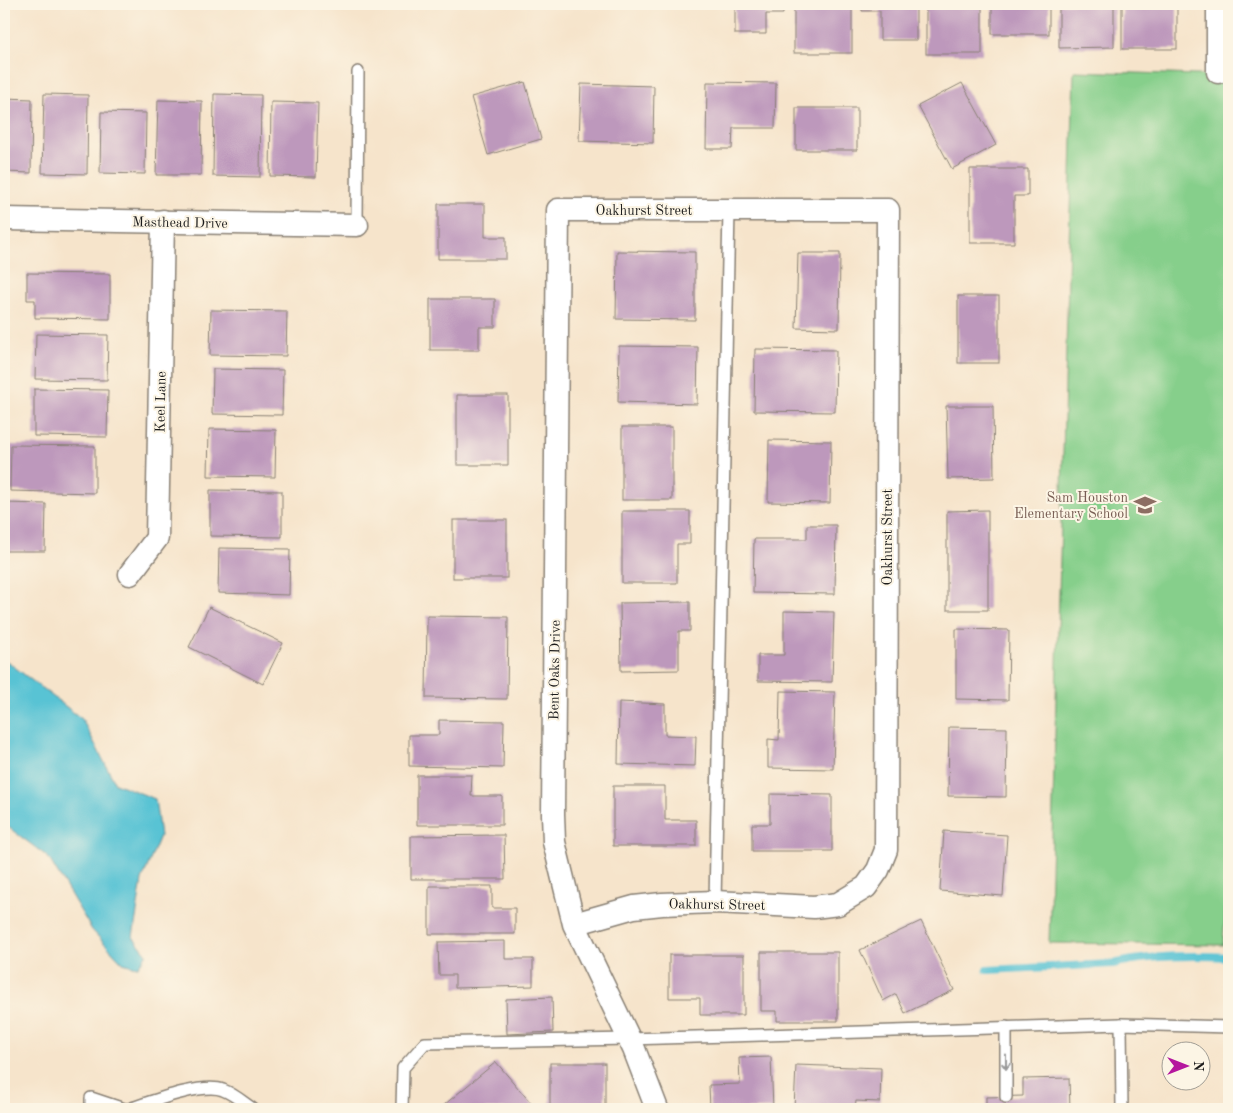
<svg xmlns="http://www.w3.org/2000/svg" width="1233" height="1113" font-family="'Old Standard TT',serif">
  <rect width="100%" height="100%" fill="#fcf5e5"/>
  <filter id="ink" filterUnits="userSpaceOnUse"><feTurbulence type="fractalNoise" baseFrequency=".02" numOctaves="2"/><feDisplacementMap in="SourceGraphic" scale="10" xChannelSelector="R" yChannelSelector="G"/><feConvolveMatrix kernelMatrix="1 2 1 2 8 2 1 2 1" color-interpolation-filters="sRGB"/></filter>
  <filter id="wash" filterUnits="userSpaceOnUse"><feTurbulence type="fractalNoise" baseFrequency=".0096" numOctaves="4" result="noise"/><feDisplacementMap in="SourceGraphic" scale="20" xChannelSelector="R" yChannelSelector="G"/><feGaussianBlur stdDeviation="1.12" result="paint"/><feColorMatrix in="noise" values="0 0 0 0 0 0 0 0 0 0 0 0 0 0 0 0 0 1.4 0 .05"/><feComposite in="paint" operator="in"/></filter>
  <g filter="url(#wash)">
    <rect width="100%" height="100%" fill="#f6e4cb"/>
    <polygon fill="#86cf8b" stroke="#517654" points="1074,71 1229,76 1229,883 1227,884 1223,945 1049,943"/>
    <polygon fill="#59c3d4" stroke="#3a7078" points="4,659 82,719 115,783 155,799 160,836 142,880 133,937 147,954 137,967 123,963 92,930 48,857 4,824"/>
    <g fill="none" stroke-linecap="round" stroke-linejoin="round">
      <path stroke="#59c3d4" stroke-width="8" d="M 987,970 L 1113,964 C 1150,955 1191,955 1229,957"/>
    </g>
    <g id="blocks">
      <g fill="#bd98bc">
        <polygon points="735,4 783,4 783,14 766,14 766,34 735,34"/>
        <rect x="794" y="4" width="58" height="49"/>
        <polygon points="862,4 916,4 916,40 880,40 880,11 862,11"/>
        <rect x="926" y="4" width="56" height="50"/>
        <rect x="992" y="4" width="57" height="30"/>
        <polygon points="1059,4 1114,4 1114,47 1059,48"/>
        <rect x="1122" y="4" width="55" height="45"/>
        <polygon points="525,82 541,139 488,155 471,97"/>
        <polygon points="707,82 776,83 775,128 733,128 732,149 706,149"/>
        <polygon points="962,83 996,145 952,169 918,106"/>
        <polygon points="581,84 654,86 653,143 579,141"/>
        <polygon points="44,94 88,95 87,174 42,173"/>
        <polygon points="214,94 261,95 260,177 213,176"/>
        <polygon points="4,98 32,99 31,173 4,172"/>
        <polygon points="158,100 202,101 201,175 156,175"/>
        <polygon points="271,102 318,103 316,177 270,176"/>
        <rect x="796" y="108" width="61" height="42"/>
        <polygon points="101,112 146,113 145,174 100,173"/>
        <polygon points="970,169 1028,169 1028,196 1014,196 1014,243 970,243"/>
        <polygon points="438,204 485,204 485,237 506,237 506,259 438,259"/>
        <polygon points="617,251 695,252 695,320 616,319"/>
        <polygon points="798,253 840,253 839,329 796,328"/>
        <polygon points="27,273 110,274 110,319 35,318 35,300 27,300"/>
        <rect x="958" y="296" width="41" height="67"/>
        <polygon points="430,299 495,299 495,327 479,327 479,350 430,350"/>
        <polygon points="211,310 287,311 286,356 210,355"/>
        <polygon points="36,334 108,335 107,380 35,379"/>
        <polygon points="619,346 698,347 697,404 618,402"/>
        <polygon points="755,349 836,350 835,412 754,411"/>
        <polygon points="213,369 283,370 282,415 212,414"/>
        <polygon points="34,389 108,390 107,437 34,436"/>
        <rect x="457" y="395" width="51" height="70"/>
        <polygon points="946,406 993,406 994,478 948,479"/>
        <rect x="622" y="427" width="50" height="73"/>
        <polygon points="209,429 276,430 275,477 208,476"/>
        <polygon points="769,440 831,441 830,503 768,502"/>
        <polygon points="11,445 95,446 95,493 10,491"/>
        <polygon points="210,490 282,491 282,537 210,536"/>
        <polygon points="4,503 46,504 45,551 4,551"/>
        <polygon points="988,510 988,610 947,610 947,511"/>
        <polygon points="622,511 690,511 690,544 677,544 677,583 622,583"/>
        <rect x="453" y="520" width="54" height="58"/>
        <polygon points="807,525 836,525 835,594 753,593 754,539 807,539"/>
        <polygon points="219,548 290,549 289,595 218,593"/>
        <polygon points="690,602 690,631 679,631 679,670 621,671 620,603"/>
        <polygon points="209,607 283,643 263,684 189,647"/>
        <polygon points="784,611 834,612 832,682 758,681 758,655 784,655"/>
        <polygon points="427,616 508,617 507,699 426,698"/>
        <polygon points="956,629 1009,630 1008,700 956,699"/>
        <polygon points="780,691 835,692 833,769 768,768 768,739 779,740"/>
        <polygon points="619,702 665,704 665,735 696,736 695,766 618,764"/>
        <polygon points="439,720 504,721 503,768 409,766 409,735 439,735"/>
        <polygon points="949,727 1007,728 1006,797 948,796"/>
        <polygon points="417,775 472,775 471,796 502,796 502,825 417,825"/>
        <polygon points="613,786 665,786 665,820 696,820 696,846 613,846"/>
        <polygon points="770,794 832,795 832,851 752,851 752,824 770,824"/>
        <polygon points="944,831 1007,835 1003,896 940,891"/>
        <polygon points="504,835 505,879 411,879 411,836"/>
        <polygon points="429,886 492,886 492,908 515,908 515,934 429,934"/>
        <polygon points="921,921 954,990 905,1013 896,994 883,1001 860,950"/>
        <polygon points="505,941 505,959 533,959 533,986 455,988 455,975 439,975 438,942"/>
        <polygon points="761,952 838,952 838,1021 777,1021 777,1011 761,1011"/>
        <polygon points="669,955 744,955 744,1015 700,1015 700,998 669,998"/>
        <polygon points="552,997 553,1032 507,1034 506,999"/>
        <polygon points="771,1057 773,1109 710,1109 709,1085 740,1084 739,1058"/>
        <polygon points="496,1062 536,1109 447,1109 444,1105"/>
        <rect x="550" y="1063" width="55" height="46"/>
        <polygon points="796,1065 881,1068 880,1102 856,1101 855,1109 794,1109"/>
        <polygon points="1069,1078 1070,1109 986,1109 986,1097 1023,1096 1023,1079"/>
      </g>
    </g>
  </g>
  <g filter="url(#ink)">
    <use href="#blocks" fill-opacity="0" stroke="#898074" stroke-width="1"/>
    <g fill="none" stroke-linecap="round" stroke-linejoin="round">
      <g stroke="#898074" stroke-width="14">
        <g id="lane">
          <polyline points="357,225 358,72"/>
          <polyline points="715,902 729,210"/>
          <polyline points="1121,1024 1122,1109"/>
          <polyline points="1006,1027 1006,1097"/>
          <polyline points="91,1109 91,1098 124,1109"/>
          <path d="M 129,1109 C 150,1102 203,1082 223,1090 C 234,1094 244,1103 253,1109"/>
          <polyline points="402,1109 403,1068 425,1043 629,1039 1121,1024 1229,1027"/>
        </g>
      </g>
      <g stroke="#898074" stroke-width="25">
        <g id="street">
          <polyline points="1218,4 1218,72"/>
          <polyline points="4,219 357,225"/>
          <polyline points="130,574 157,538 163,221"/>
          <polyline points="574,924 634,907 662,904 715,902 814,907 838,904 866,887 878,870 886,850 888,210 558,210 553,814 554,842 574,924 634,1049 657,1109"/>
        </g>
      </g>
      <use href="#lane" stroke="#fff" stroke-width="11"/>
      <use href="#street" stroke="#fff" stroke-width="22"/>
    </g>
    <defs><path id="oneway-shaft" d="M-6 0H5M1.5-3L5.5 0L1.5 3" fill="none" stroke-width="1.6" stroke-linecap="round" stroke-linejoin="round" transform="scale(1.25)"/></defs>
    <use stroke="#999" href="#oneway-shaft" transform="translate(1006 1062) rotate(90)"/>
  </g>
  <defs>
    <g id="school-bare" transform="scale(1.725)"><path d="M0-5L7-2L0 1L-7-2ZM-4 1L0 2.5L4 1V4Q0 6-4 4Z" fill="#8d6e63" stroke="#fcf5e5" stroke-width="2.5" paint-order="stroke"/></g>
  </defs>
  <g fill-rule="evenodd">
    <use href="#school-bare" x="1145" y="505"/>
  </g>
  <g text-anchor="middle" stroke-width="4" stroke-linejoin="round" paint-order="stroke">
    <g font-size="14" fill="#1c1c1c" stroke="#fcf5e5">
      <text x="644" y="215">Oakhurst Street</text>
      <text transform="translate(180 222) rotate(1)" y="5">Masthead Drive</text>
      <text transform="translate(160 402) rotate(-89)" y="5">Keel Lane</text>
      <text transform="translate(887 537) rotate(-90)" y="5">Oakhurst Street</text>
      <text transform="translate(554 670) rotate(-89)" y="5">Bent Oaks Drive</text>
      <text transform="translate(717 904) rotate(1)" y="5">Oakhurst Street</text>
    </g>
    <g font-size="14" fill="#785e54" stroke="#fcf5e5" text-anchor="end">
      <text x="1128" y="502">Sam Houston<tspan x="1128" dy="16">Elementary School</tspan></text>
    </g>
  </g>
  <rect width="1233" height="1113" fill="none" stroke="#fcf5e5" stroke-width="20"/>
  <g transform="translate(1186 1066) rotate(90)"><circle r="24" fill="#fcf5e5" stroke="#a29e95"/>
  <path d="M0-4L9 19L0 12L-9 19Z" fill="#b5179e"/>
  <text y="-8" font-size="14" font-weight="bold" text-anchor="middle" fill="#1c1c1c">N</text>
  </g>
</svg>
